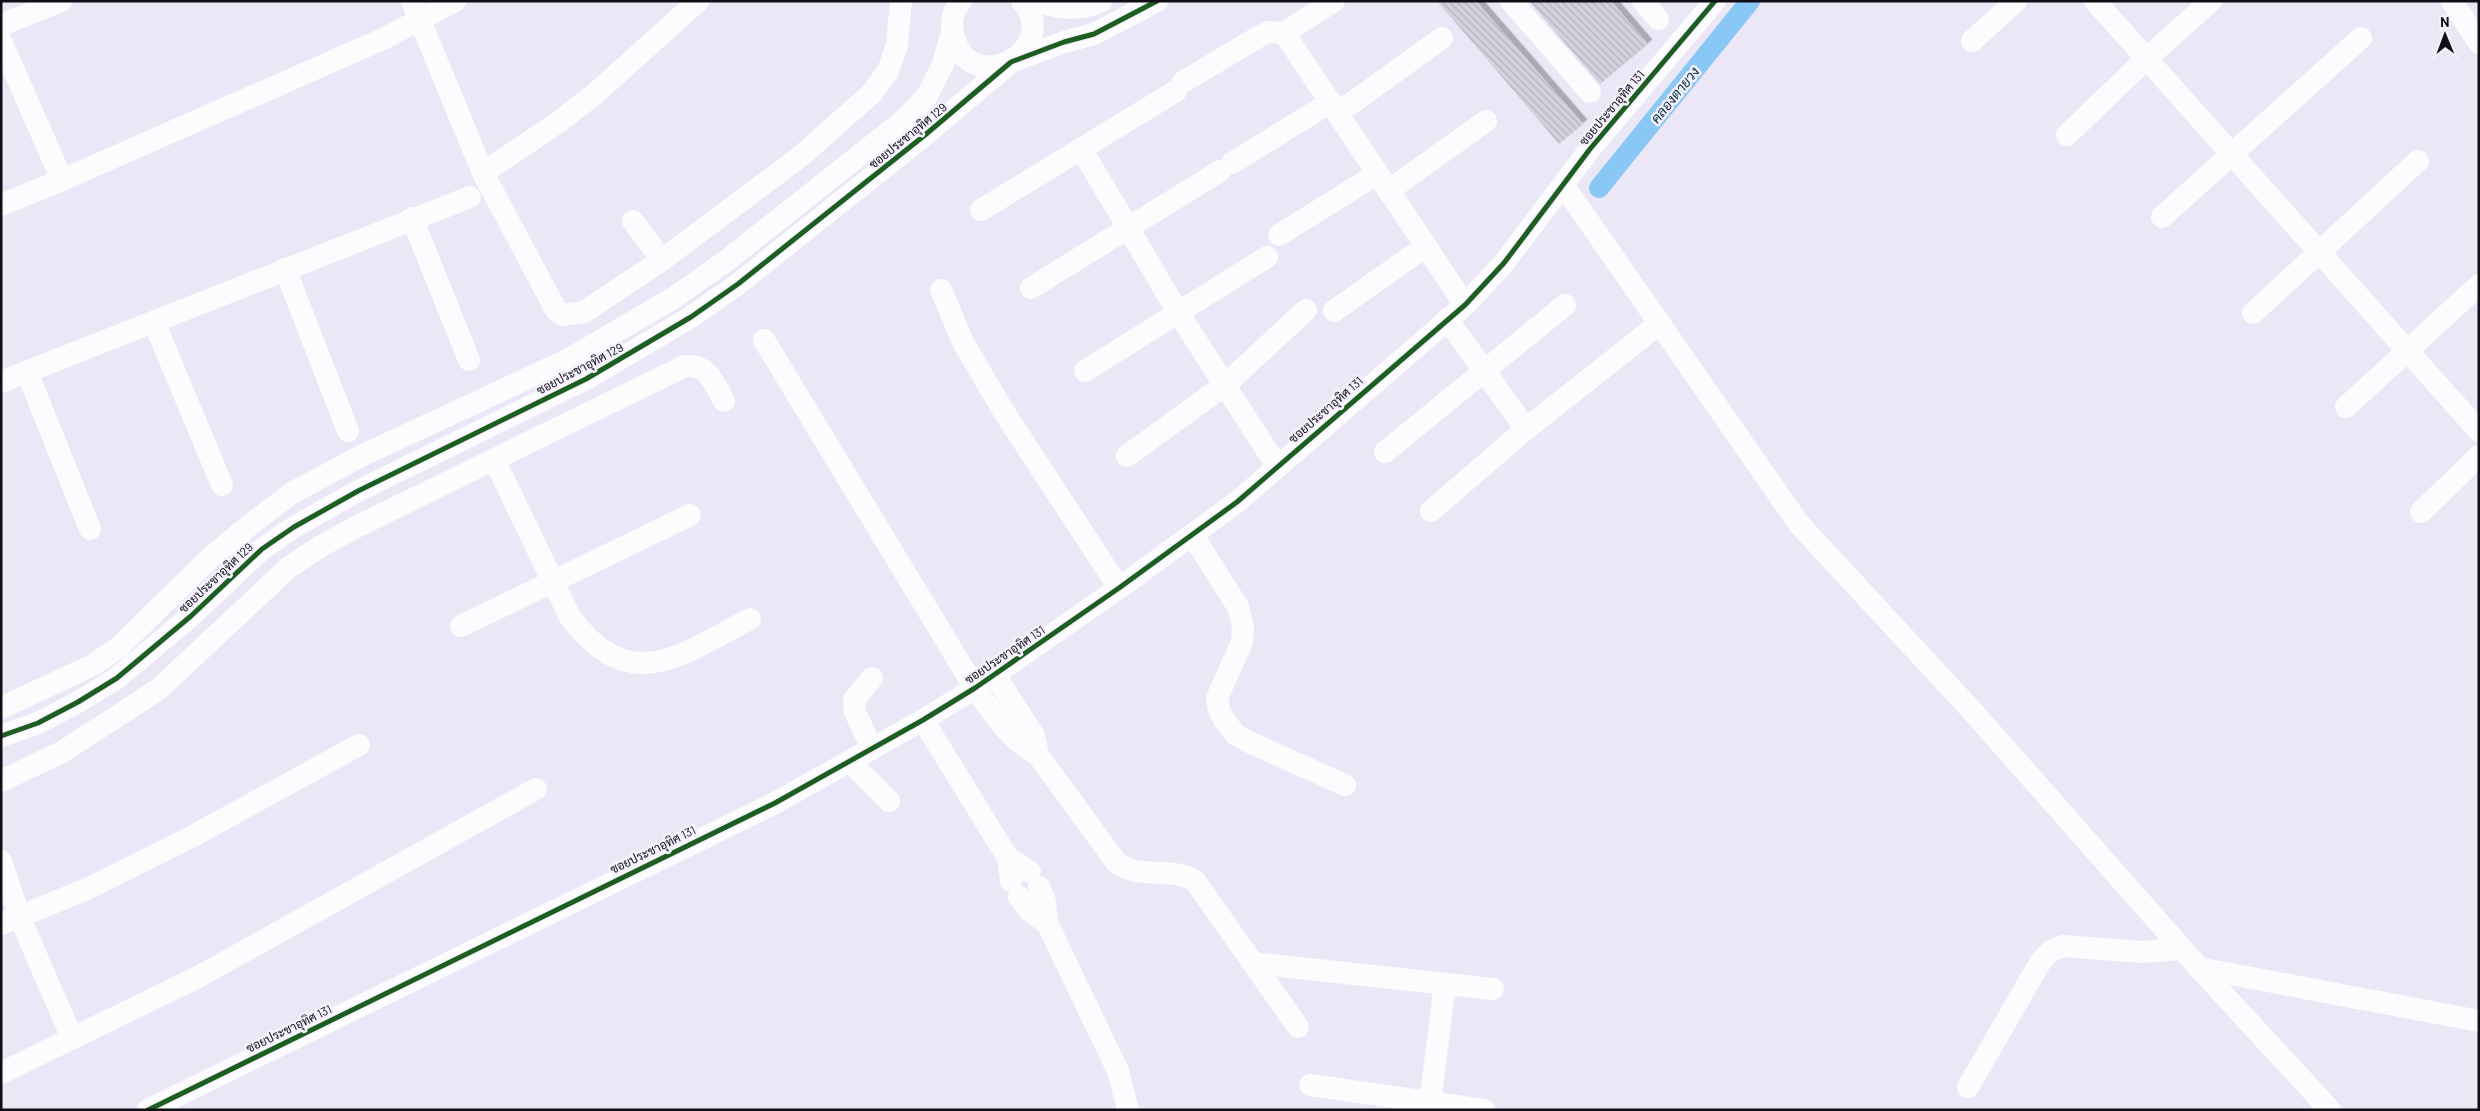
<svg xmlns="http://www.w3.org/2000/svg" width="2480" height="1111" font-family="Barlow,Sarabun,sans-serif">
  <defs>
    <pattern id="building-back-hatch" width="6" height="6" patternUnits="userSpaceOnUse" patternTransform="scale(1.25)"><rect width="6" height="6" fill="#d2d2de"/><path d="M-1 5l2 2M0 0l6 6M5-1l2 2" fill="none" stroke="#b3b3be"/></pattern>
    <filter id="shadow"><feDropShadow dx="4.5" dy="-4.5" stdDeviation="0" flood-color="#0004"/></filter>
  </defs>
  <rect width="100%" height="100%" fill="#ece7f6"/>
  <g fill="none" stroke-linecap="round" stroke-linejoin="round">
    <polyline stroke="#89c8f5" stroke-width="20" points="1599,188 1750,1"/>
  </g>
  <g fill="url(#building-back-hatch)" filter="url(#shadow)">
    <polygon points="1437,1 1476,1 1583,124 1559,144"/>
    <polygon points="1529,1 1611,1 1648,44 1600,84"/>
  </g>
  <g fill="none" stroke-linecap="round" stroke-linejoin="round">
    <g stroke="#fcfbfe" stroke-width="22">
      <polyline points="412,1 483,173 556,310 563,315 584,312 662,260 801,156 872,93 888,71 897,45 901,1"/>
      <path d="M 961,1 C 952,11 950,25 954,37 C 971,100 1064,49 1022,1"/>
      <path d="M 1036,1 C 1058,8 1080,12 1101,1"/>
      <polyline points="1511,1 1590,92"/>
      <polyline points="1643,1 1658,19"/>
      <polyline points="2095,1 2479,431"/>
      <polyline points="2452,1 2479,43"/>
      <polyline points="1,25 61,1"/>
      <polyline points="1284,33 1465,305"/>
      <polyline points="1,41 62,180 383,39 455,1"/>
      <polyline points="1972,41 2016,1"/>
      <polyline points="1183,82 1260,36 1268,32 1284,33 1334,1"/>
      <polyline points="1338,113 1442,38"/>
      <polyline points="2067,135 2146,59 2211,1"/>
      <polyline points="1082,150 1179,314 1277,466"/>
      <polyline points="1232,163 1331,102"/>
      <polyline points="483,173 560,121 596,93 698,1"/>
      <polyline points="1564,186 1799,524 1974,713 2199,968 2330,1110"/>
      <polyline points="1388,191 1486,121"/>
      <polyline points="1,205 62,180"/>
      <polyline points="981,210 1176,91"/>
      <polyline points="2162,217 2361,38"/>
      <polyline points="412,218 469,360"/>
      <polyline points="633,221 662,260"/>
      <polyline points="1279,235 1377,174"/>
      <polyline points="285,269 348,431"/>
      <polyline points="1031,288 1220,171"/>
      <polyline points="941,290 963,342 1004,412 1119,588"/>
      <polyline points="1334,311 1426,246"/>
      <polyline points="2253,313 2418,161"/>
      <polyline points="1447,319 1526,429"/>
      <polyline points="154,322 222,485"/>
      <path d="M 764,340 L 975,688 C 995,715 1008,738 1038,755 L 1116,862 C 1137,880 1172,866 1195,881 L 1298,1027"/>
      <polyline points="1085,371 1267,257"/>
      <polyline points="27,372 90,529"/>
      <polyline points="1,382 470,197"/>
      <polyline points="2346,407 2479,285"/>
      <polyline points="1385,452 1565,305"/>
      <polyline points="1127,456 1226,384 1306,310"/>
      <path d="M 494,459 L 570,617 C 630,697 679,656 750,619"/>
      <polyline points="1431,511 1526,429 1660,323"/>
      <polyline points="2421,512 2479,456"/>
      <polyline points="1193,536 1238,607 1243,626 1242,642 1217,698 1219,710 1225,721 1235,734 1251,743 1345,785"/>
      <polyline points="461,626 690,515"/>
      <polyline points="995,675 1034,736 1038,755"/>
      <polyline points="872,678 854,700 855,712 872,749"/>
      <polyline points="1,708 93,665 119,647 211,557 251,524 292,493 361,456 569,359 675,297 726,261 904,120 927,96 943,64 952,31"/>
      <polyline points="923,720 1008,858 1011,881"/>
      <polyline points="1,736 38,723 78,702 117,678 191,616 262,549 294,527 358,491 586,379 691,317 738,284 925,135 1011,62 1064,42 1094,34 1157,1"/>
      <polyline points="850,762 889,801"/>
      <path d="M 1,781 L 62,752 L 159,689 L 288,568 L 321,546 L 358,526 L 685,366 C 708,364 714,383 724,401"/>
      <polyline points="1008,858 1030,872"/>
      <polyline points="1,861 20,918 72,1038"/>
      <polyline points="1039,887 1045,901 1047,923 1118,1071 1128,1110"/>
      <polyline points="1019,897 1030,911 1047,923"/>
      <polyline points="1,924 87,889 193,836 359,745"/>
      <polyline points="1253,963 1493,989"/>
      <polyline points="2199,968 2479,1021"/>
      <polyline points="1,1073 198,977 536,789"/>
      <polyline points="1310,1085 1484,1110"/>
      <polyline points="1968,1087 2041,961 2051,951 2063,946 2142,952 2182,949"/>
      <polyline points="148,1110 775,803 923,720 975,688 1119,588 1237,502 1465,305 1504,263 1590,149 1715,1"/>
      <polyline points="1429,1110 1445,984"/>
    </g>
    <g stroke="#f5f1fc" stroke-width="8">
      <g id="cycleway">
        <polyline points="1,736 38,723 78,702 117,678 191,616 262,549 294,527 358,491 586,379 691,317 738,284 925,135 1011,62 1064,42 1094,34 1157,1"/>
        <polyline points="148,1110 775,803 923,720 975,688 1119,588 1237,502 1465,305 1504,263 1590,149 1715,1"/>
      </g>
    </g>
    <use href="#cycleway" stroke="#1b5e20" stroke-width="5"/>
  </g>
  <g text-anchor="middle" stroke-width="5" stroke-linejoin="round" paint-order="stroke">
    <g font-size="12" fill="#110e17" stroke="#f5f1fc">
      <text transform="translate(1612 108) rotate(-50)" y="4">ซอยประชาอุทิศ 131</text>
      <text transform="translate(908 136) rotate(-39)" y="4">ซอยประชาอุทิศ 129</text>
      <text transform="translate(580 369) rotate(-28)" y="4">ซอยประชาอุทิศ 129</text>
      <text transform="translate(1326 410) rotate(-41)" y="4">ซอยประชาอุทิศ 131</text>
      <text transform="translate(216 578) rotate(-43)" y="4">ซอยประชาอุทิศ 129</text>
      <text transform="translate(1005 655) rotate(-34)" y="4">ซอยประชาอุทิศ 131</text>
      <text transform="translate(653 850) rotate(-26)" y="4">ซอยประชาอุทิศ 131</text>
      <text transform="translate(289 1029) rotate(-26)" y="4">ซอยประชาอุทิศ 131</text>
    </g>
    <g font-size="14" font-style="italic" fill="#022c43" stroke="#f5f1fc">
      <text transform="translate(1675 95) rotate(-51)" y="5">คลองตายวง</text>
    </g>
  </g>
  <rect width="2480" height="1111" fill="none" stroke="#110e17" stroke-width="5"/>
  <g transform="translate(2445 35) rotate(359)" stroke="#f5f1fc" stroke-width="4" paint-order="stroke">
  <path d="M0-4L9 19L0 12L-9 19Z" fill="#110e17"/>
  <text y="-8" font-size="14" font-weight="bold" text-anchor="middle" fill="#110e17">N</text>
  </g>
</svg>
